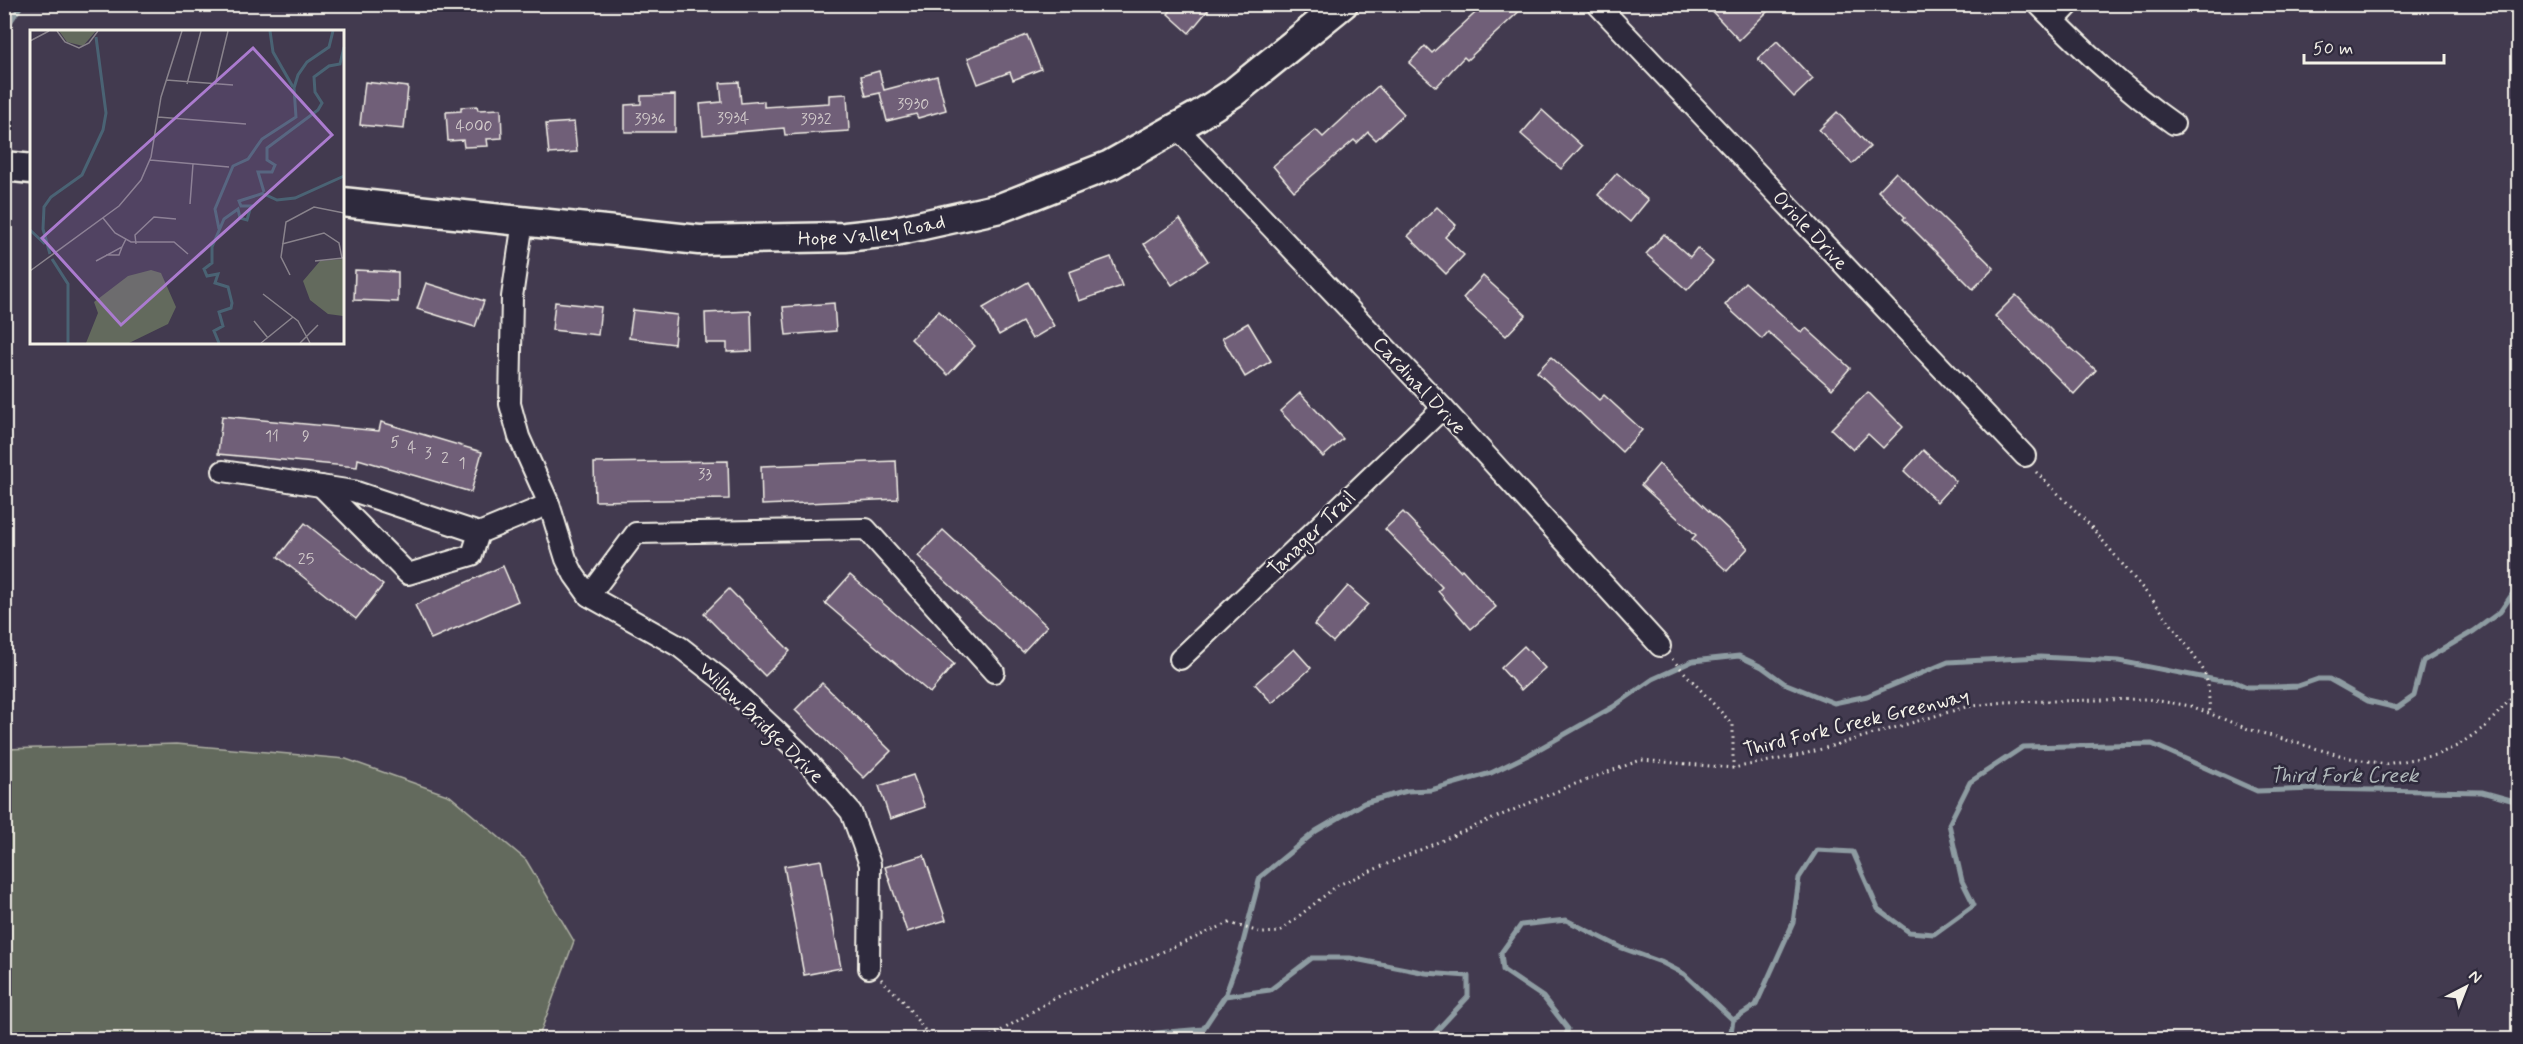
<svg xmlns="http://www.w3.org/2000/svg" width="2523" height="1044" font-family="Mynerve,sans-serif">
  <rect width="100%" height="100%" fill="#423a4f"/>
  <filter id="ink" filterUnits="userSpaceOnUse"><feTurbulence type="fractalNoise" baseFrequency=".0167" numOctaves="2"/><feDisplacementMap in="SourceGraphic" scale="12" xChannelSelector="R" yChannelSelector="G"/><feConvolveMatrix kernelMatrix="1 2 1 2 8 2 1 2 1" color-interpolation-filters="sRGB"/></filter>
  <g filter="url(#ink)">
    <polygon fill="#636a5d" stroke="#acaea2" stroke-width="1.5" points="176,744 346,759 450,796 526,860 574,941 538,1039 5,1039 5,749"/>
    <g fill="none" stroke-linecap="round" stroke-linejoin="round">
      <g stroke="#8e9ca2" stroke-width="5">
        <polyline points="4,31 22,4"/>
        <polyline points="1225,996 1240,954 1260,877 1316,831 1364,803 1407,791 1431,790 1491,773 1530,754 1613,707 1653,679 1693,661 1739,656 1762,667 1784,683 1834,703 1867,696 1948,662 2040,657 2119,661 2216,680 2233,681 2247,687 2275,687 2298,686 2318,679 2329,679 2368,701 2397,708 2414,696 2423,661 2474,631 2500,612 2518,586"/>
        <polyline points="1733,1020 1756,1005 1793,923 1799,878 1817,850 1853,852 1878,909 1909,932 1934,934 1974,905 1962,881 1949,824 1970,782 2023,747 2152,744 2257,791 2316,789 2482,792 2518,802"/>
        <polyline points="1139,1040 1156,1033 1203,1029 1225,996 1270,990 1312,958 1350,958 1426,973 1468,976 1468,997 1428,1040"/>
        <polyline points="1564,1040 1568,1029 1543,997 1503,970 1501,953 1521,925 1566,920 1622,948 1661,962 1684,974 1733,1020"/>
        <polyline points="1733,1040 1731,1032 1733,1020"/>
      </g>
    </g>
    <g fill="#705e78" stroke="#f4f1e8" stroke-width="1.5">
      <polygon points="1176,4 1213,4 1189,33 1168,14"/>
      <polygon points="1485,4 1527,4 1467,60 1464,57 1436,87 1409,63 1425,46 1432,53"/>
      <polygon points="1705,4 1775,4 1739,40"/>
      <polygon points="1027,35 1041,69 1013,80 1010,72 978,84 968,58"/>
      <polygon points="1777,41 1813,79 1794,97 1758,59"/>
      <polygon points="879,71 884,90 937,76 946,110 918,118 916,114 887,121 880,93 866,96 861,76"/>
      <polygon points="365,82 408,87 404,129 360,125"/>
      <polygon points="739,82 741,103 764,101 764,107 829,103 829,95 847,94 849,131 785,135 784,128 703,135 700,104 722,102 720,83"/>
      <polygon points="1378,86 1404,114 1376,140 1368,132 1357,143 1354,140 1294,191 1273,166 1316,130 1323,137"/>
      <polygon points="675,95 675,132 625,132 625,105 641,104 641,96"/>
      <polygon points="477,106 478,110 501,109 502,138 487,139 488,146 464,147 463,140 448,141 446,112 461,111 461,107"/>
      <polygon points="1542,110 1582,146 1561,169 1521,134"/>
      <polygon points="1837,112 1870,147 1852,164 1819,130"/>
      <polygon points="574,122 577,152 549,154 546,124"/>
      <polygon points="1896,172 1994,268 1973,289 1903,219 1905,217 1878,191"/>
      <polygon points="1617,173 1648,200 1630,222 1598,195"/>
      <polygon points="1437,207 1456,225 1445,237 1464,255 1446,274 1408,236"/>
      <polygon points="1180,219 1208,261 1172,285 1144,244"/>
      <polygon points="1664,234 1690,257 1697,248 1713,262 1687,290 1646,254"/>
      <polygon points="1111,257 1122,286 1079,301 1069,272"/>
      <polygon points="355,270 398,272 398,302 354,300"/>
      <polygon points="1483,276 1526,315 1506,336 1463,298"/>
      <polygon points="1028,282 1054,326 1032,339 1022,322 999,335 983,308"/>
      <polygon points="1745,282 1802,333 1806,328 1850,368 1832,389 1768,332 1762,339 1725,305"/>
      <polygon points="426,283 484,301 475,327 417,309"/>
      <polygon points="2016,295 2070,349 2071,348 2096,370 2074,394 1995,316"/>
      <polygon points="555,302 601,307 598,335 552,330"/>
      <polygon points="834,303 836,331 786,335 783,307"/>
      <polygon points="633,310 677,315 674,344 629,338"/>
      <polygon points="751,311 752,351 727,352 727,343 706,343 705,313"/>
      <polygon points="939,311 975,346 948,375 911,339"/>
      <polygon points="1248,323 1271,361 1245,377 1222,338"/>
      <polygon points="1551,357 1599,400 1604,395 1642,430 1622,452 1537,372"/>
      <polygon points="1868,392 1903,427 1883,448 1868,434 1853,450 1831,429"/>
      <polygon points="1300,393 1343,439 1323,457 1280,411"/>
      <polygon points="222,416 379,431 381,422 482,452 471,492 358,459 357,467 218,454"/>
      <polygon points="1923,450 1956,481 1937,502 1904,471"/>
      <polygon points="728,461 729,499 595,501 594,463"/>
      <polygon points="896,461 898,499 762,505 761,466"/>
      <polygon points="1659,464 1748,548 1727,571 1692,539 1696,535 1641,485"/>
      <polygon points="1403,512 1460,571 1462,569 1496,607 1471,629 1438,591 1442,587 1385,529"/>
      <polygon points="305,523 383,585 356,619 278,557"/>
      <polygon points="943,530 1047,626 1023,652 918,556"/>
      <polygon points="503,566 518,601 431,639 415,605"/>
      <polygon points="850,575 954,664 930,693 825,603"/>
      <polygon points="1348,586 1368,604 1333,642 1314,625"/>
      <polygon points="729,589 790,651 765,676 704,614"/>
      <polygon points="1524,646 1545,668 1521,690 1501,668"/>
      <polygon points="1294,649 1311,668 1272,703 1255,684"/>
      <polygon points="822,683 891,751 864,778 795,710"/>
      <polygon points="913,775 925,807 890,819 879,786"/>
      <polygon points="924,855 946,920 907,932 885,867"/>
      <polygon points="821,860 841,968 804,975 784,866"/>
    </g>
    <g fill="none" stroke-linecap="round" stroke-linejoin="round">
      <g stroke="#f4f1e8" stroke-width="24">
        <g id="minor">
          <polyline points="1597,4 2025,456"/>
          <path d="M 2038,4 C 2081,48 2124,89 2174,124"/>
          <polyline points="2054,21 2070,4"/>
          <polyline points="1177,128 1443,408 1660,646"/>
          <polyline points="523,221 512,297 510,404 519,437 549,504 566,559 574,575 589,596 680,647 721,679 799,752 851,812 870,864 869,968"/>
          <polyline points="223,471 353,491 479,533 549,504"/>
          <polyline points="321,486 408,574 472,555 479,533"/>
          <polyline points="589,596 636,533 866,529 994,672"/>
          <polyline points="1180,659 1443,408"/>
        </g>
      </g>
      <g stroke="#f4f1e8" stroke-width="33">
        <g id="secondary">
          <polyline points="4,166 32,169"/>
          <path id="s1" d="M 342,202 L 699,240 L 845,237 L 891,232 L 1000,208 L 1110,165 L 1199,115 L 1233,93 L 1343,4"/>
        </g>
      </g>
      <g stroke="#f4f1e8" stroke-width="3" stroke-dasharray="1.5 4.5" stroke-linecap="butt">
        <polyline points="2036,472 2087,522 2160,609 2187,646 2204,671 2208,685 2210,714"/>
        <polyline points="1672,659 1733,725 1733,768"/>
        <polyline points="881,979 903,1001 932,1040"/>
        <polyline points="986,1040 1053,999 1229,923 1263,933 1279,932 1338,885 1567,787 1641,760 1733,768 1801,755 1966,707 2005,702 2147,699 2191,706 2248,729 2307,746 2350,758 2386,764 2436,755 2457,746 2486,726 2518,691"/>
      </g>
      <use href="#minor" stroke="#2f2a3d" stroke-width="20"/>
      <use href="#secondary" stroke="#2f2a3d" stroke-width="28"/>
    </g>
  </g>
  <g text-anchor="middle" stroke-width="5" stroke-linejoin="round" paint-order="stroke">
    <g font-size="16" fill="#d3cccc">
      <text x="913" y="109">3930</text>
      <text x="733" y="123">3934</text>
      <text x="650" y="124">3936</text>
      <text x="816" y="124">3932</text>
      <text x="474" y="131">4000</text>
      <text x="272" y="441">11</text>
      <text x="306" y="441">9</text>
      <text x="395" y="447">5</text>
      <text x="412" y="452">4</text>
      <text x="428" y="458">3</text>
      <text x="445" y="463">2</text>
      <text x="462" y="468">1</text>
      <text x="705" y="479">33</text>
      <text x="306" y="564">25</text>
    </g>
    <g font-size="20" fill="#f4f1e8" stroke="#2f2a3d">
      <text dy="7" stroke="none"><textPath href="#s1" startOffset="532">Hope Valley Road</textPath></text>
      <text transform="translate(1811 230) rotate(47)" y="7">Oriole Drive</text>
      <text transform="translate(1420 385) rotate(47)" y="7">Cardinal Drive</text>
      <text transform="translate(1311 533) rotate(-44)" y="7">Tanager Trail</text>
      <text transform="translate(762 722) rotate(44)" y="7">Willow Bridge Drive</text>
      <text transform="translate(1856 722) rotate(-14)" y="7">Third Fork Creek Greenway</text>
    </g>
    <g font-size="21" font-style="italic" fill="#b0b8ba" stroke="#2f2a3d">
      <text x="2344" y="782">Third Fork Creek</text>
    </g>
  </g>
  <g transform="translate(30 30)">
    <rect width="314" height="314" fill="#423a4f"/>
    <path d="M 29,1 L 66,1 L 53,16 L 37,12 ZM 313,229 L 313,286 L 298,284 L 280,270 L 273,251 L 290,231 ZM 121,240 L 131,243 L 146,277 L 138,294 L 99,313 L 56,313 L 68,283 L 64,272 L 98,246 Z" fill="#636a5d"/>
    <path fill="none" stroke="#4a6374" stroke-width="3" d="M 240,1 L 243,22 L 263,57M 234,162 L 228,142 L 242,142 L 245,135 L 237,130 L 237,118 L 288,80 L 292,73 L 285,62 L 284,47 L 299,36 L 310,34 L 314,17M 234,164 L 247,170 L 265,168 L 314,146M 189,199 L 185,179 L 203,136 L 218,129 L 232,109 L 266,87 L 264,58 L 268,45 L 277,32 L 299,17 L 303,1M 0,200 L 15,214M 20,224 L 13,199 L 14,177 L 21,167 L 52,145 L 73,100 L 76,83 L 66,7M 22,229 L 38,254 L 38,313M 189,313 L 184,301 L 193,296 L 189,282 L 201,278 L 202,273 L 198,257 L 185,253 L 188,244 L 177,246 L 174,239 L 182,233 L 182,217 L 194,189 L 208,179 L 210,188 L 217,190 L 221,176 L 211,176 L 209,171 L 234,163"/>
    <path fill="none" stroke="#89838c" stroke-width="1.5" d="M 27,1 L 35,12 L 49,18 L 59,13 L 68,1M 0,11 L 19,1M 136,50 L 203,55M 157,54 L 171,1M 185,55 L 198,1M 128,87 L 216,94M 120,130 L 199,137M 160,174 L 163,134M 73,188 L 85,203 L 101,212 L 144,212 L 158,224M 106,214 L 105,205 L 124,187 L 146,189M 252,214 L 294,203 L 309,213 L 312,228M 76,225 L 89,225 L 92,217M 66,231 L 92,217 L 96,209M 285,231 L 313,228M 0,241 L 89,176 L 111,150 L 121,127 L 131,67 L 152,1M 260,245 L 251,227 L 256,192 L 284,177 L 314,183M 233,264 L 268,291 L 280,313M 224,291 L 238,308M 231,313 L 263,287M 270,313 L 288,295"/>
    <path fill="#ab7bcf" fill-opacity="0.15" stroke="#ab7bcf" stroke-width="3" d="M 223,18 L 302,105 L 91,295 L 12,208 Z"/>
    <rect width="314" height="314" fill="none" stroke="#f4f1e8" stroke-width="3"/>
  </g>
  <rect width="2523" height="1044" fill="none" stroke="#2f2a3d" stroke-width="24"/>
  <rect x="12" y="12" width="2499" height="1020" fill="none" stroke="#f4f1e8" stroke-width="2" filter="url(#ink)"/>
  <g transform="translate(2466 987) rotate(42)" stroke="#2f2a3d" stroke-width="4.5" paint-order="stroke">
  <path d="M0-4.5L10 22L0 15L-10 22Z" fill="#f4f1e8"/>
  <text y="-9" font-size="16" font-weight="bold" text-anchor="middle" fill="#f4f1e8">N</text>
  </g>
  <path d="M2304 54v9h140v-9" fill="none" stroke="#f4f1e8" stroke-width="3"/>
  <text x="2313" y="54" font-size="18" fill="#f4f1e8" stroke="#2f2a3d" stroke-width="4.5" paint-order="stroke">50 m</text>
</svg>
